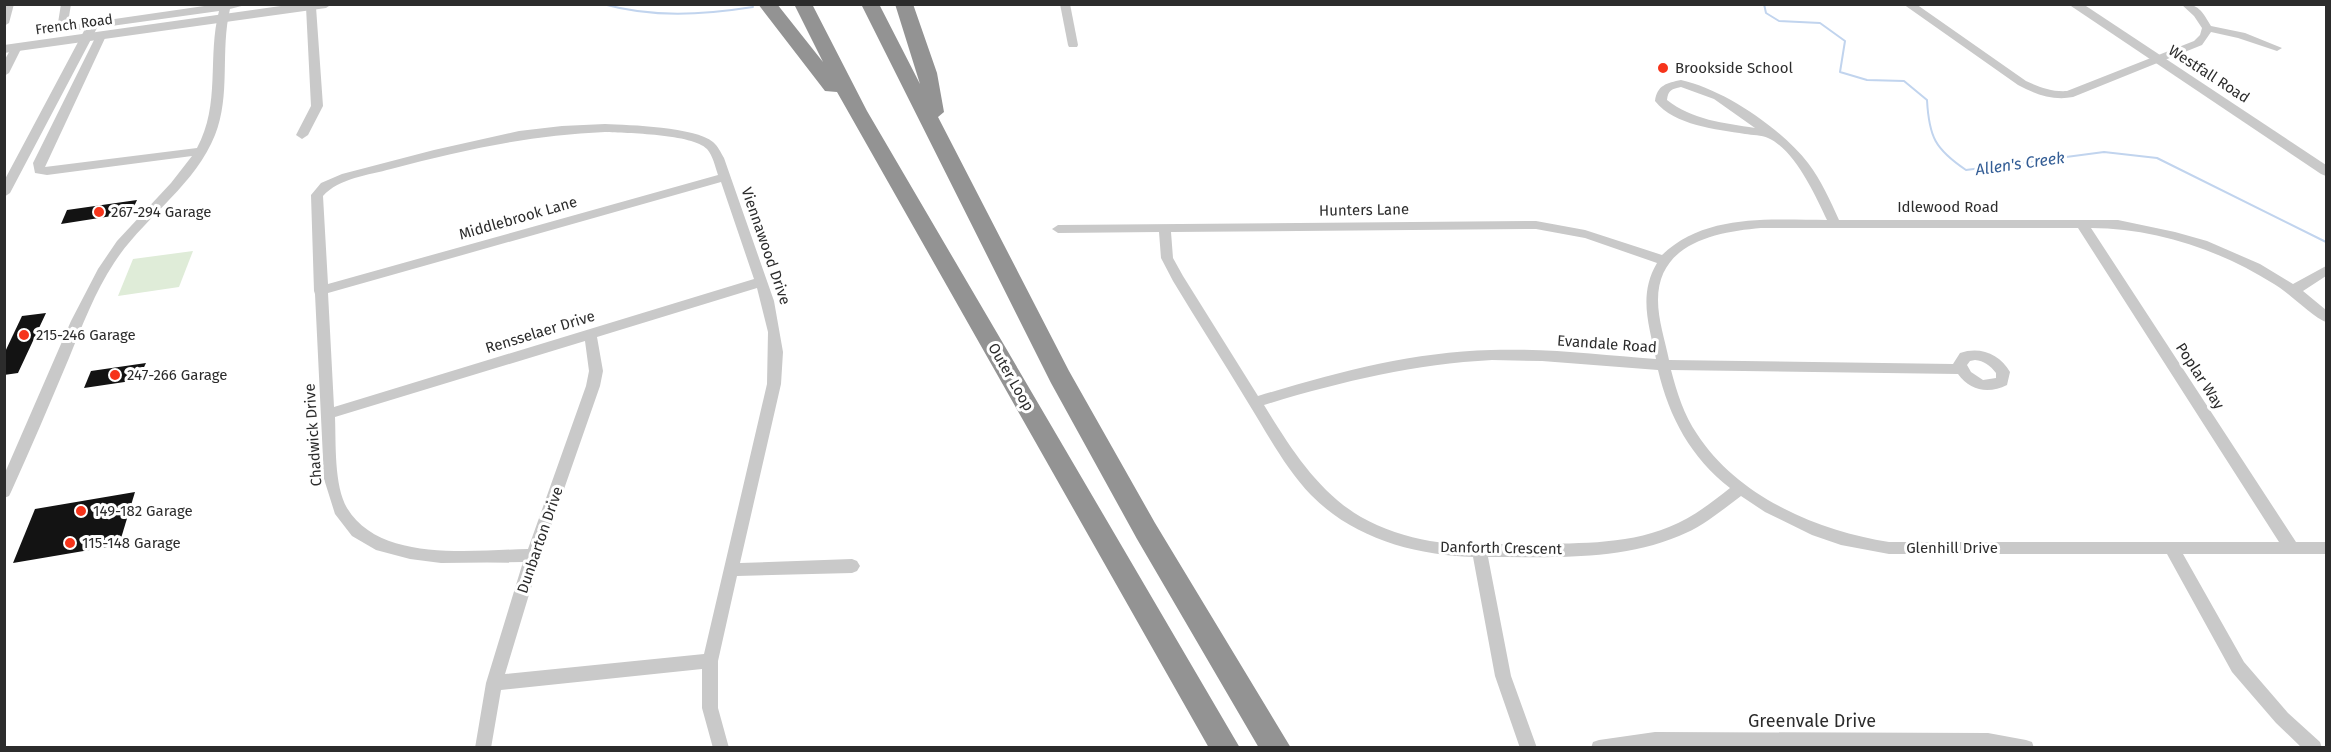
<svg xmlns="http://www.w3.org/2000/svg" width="2331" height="752" font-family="'Fira Sans',sans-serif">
  <rect width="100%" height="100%" fill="#fff"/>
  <polygon fill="#dfecd8" points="193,251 179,287 118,296 133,259"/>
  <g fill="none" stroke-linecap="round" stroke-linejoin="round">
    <g stroke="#c1d4ee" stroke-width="2">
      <path d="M 603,4 C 653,18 702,15 753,7"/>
      <path d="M 1764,4 L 1766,13 L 1779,21 L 1820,23 L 1845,41 L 1840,72 L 1867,80 L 1904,81 L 1927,100 C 1929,137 1935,149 1966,170 L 2104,152 L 2157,158 L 2326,242"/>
    </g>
  </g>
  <g fill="#131313">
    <polygon points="137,200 131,213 61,224 67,210"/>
    <polygon points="46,313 18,373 4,375 4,354 22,316"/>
    <polygon points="146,363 138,380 84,388 91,371"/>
    <polygon points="135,492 119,545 13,563 35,509"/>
  </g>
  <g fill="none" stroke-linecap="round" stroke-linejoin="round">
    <g fill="#c9c9c9" fill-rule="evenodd">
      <polygon points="4,4 14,4 9,23 4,26"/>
      <path d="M 61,4 L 71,4 L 68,23 L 73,25 L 218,4 L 249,4 L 230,9 C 220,51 231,95 215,135 C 195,186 143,218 114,263 C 95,292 82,326 69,358 C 50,403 31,448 11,492 L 9,496 L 4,498 L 4,475 L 71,321 L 98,269 L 117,241 L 171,183 L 192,156 L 47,175 L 35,173 L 33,163 L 96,36 L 101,33 L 106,36 L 45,167 L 197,148 C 221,104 207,57 219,11 L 97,28 L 10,193 L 4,197 L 4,181 L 85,29 L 73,31 L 61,29 L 58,23 Z"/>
      <polygon points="313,4 316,7 323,106 308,135 302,139 296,135 311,106 306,7"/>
      <polygon points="1060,4 1070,4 1078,45 1077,47 1069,47 1068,45"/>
      <path d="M 1903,4 L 1916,4 L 2026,81 C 2039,87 2052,92 2067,91 L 2194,41 L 2200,35 L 2202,28 L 2194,16 L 2181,4 C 2199,4 2202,11 2211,26 L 2245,33 L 2282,48 L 2277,51 L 2238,38 L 2211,32 L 2202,45 L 2073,97 C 2053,101 2035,94 2018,85 Z"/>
      <polygon points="17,44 22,47 9,73 4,76 4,61 13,45"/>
      <path d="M 1681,80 C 1723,89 1781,128 1808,163 C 1821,180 1830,200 1839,220 L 2118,220 L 2175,232 L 2207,241 L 2260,264 L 2293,284 L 2326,266 L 2326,276 L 2303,291 L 2326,310 L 2326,322 C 2314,318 2288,292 2274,284 C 2220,250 2155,228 2091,228 L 2296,542 L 2326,542 L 2326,554 L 2183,554 L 2244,662 L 2288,713 L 2320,742 L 2322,748 L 2302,748 L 2276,723 L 2232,672 L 2167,554 L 1889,554 L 1841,545 L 1812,535 L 1765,512 L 1741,496 C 1721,511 1702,527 1679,536 C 1620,561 1551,557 1488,557 L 1511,676 L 1537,748 L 1520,748 L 1495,676 L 1473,557 C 1414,555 1353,538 1311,495 C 1285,468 1267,433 1247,401 C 1223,361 1197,321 1173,281 L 1161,258 L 1159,232 L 1058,233 L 1052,229 L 1058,225 L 1536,221 L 1585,230 L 1662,255 C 1706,213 1771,220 1827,220 C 1815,195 1795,150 1768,138 C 1762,135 1752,135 1745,134 C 1716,129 1675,126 1655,101 C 1657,85 1667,83 1681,80 ZM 1681,87 L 1714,99 L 1755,128 C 1724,123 1692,120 1667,100 C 1668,90 1672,89 1681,87 ZM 1761,228 L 2078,228 L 2279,542 L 1889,542 C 1818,531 1738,497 1697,434 C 1684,415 1677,393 1671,370 L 1958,374 C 1970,391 1989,394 2007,385 L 2010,372 C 2000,354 1980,346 1960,353 L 1953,364 L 1669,360 C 1665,340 1658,320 1658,300 C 1658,243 1716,232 1761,228 ZM 1536,229 L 1585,238 L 1657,263 C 1638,295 1649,325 1656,359 C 1601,355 1546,348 1491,350 C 1411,352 1334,373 1258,396 L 1183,276 L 1173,258 L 1171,232 ZM 1492,360 L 1542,361 L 1658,370 C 1669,417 1691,458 1730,488 C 1711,503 1692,518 1669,527 C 1623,546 1569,543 1521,544 C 1490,544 1460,546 1430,541 C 1407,537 1382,529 1361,517 C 1317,491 1290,447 1264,405 C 1339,382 1414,364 1492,360 ZM 1975,360 C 1984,361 1990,365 1996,373 L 1996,378 L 1983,380 L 1971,372 L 1967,365 L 1970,361 Z"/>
      <path d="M 605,124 C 630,125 695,127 713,142 C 718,146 721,153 724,158 L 774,301 L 783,352 L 781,384 L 740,563 L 852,559 L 857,561 L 860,566 L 857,571 L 852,573 L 737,576 L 718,661 L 718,708 L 729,748 L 713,748 L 702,708 L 702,669 L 501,690 L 491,748 L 475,748 L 486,683 L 523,562 L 441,563 L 410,559 L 376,550 L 352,536 L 335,514 L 324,479 L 315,294 L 314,291 L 311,195 L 321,183 L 342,174 L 434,150 L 519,131 L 562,126 ZM 605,132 C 626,133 693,134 707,149 C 713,156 715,166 718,175 L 328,284 L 323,196 C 339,178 369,175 391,169 C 462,150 531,135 605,132 ZM 721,182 L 754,279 L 334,407 L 328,293 ZM 757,288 L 768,332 L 767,384 L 704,654 L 505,674 L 541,555 L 600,386 L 603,371 L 597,337 ZM 585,341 L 589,371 L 586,386 L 528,549 C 473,550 380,563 347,508 C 334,485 336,444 335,417 Z"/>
      <polygon points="1655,732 1988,733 2026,740 2032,742 2034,748 1591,748 1593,742 1599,740"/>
    </g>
    <g fill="#c9c9c9" fill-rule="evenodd">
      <polygon points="295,4 332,4 326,8 4,53 4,45"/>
      <polygon points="2068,4 2083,4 2326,165 2326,176 2321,174"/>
    </g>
    <g fill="#939393" fill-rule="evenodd">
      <polygon points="758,4 777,4 823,62 794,4 812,4 867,111 1240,748 1209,748 837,92 825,91"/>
      <polygon points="861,4 879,4 920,84 895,4 913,4 937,73 944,112 938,117 1069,371 1155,523 1291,748 1259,748 1137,539 1051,383"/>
    </g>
  </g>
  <g fill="#f6341b" stroke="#fff" stroke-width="2">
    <circle cx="1663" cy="68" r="6"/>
    <circle cx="99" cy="212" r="6"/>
    <circle cx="24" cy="335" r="6"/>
    <circle cx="115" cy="375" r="6"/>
    <circle cx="81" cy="511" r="6"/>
    <circle cx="70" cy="543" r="6"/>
  </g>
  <g text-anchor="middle" stroke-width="6" stroke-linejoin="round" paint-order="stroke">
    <g font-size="14" fill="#2c2c2c" stroke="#fff">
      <text transform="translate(74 24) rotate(-8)" y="5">French Road</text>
    </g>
    <g font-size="15" fill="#2c2c2c" stroke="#fff" text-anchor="start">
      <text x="1675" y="73">Brookside School</text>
      <text x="111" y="217">267-294 Garage</text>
      <text x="36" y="340">215-246 Garage</text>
      <text x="127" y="380">247-266 Garage</text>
      <text x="93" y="516">149-182 Garage</text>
      <text x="82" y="548">115-148 Garage</text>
    </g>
    <g font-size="15" fill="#2c2c2c" stroke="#fff">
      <text transform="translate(2209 74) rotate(33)" y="5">Westfall Road</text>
      <text x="1948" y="212">Idlewood Road</text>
      <text transform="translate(1364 210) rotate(-1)" y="5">Hunters Lane</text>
      <text transform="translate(518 218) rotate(-16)" y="5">Middlebrook Lane</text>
      <text transform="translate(766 246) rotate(71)" y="5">Viennawood Drive</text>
      <text transform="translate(540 332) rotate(-17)" y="5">Rensselaer Drive</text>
      <text transform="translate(1607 344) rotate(4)" y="5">Evandale Road</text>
      <text transform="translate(2200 376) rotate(57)" y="5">Poplar Way</text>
      <text transform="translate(1011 377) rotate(60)" y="5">Outer Loop</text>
      <text transform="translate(313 435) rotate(-94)" y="5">Chadwick Drive</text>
      <text transform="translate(540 540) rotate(-71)" y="5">Dunbarton Drive</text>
      <text transform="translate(1501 548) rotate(1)" y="5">Danforth Crescent</text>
      <text x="1952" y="553">Glenhill Drive</text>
    </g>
    <g font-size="16" font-style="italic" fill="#335d95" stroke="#fff">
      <text transform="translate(2020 163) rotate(-8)" y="6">Allen's Creek</text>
    </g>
    <g font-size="18" fill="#2c2c2c" stroke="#fff">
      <text x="1812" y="727">Greenvale Drive</text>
    </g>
  </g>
  <rect width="2331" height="752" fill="none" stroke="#2c2c2c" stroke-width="12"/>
</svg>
